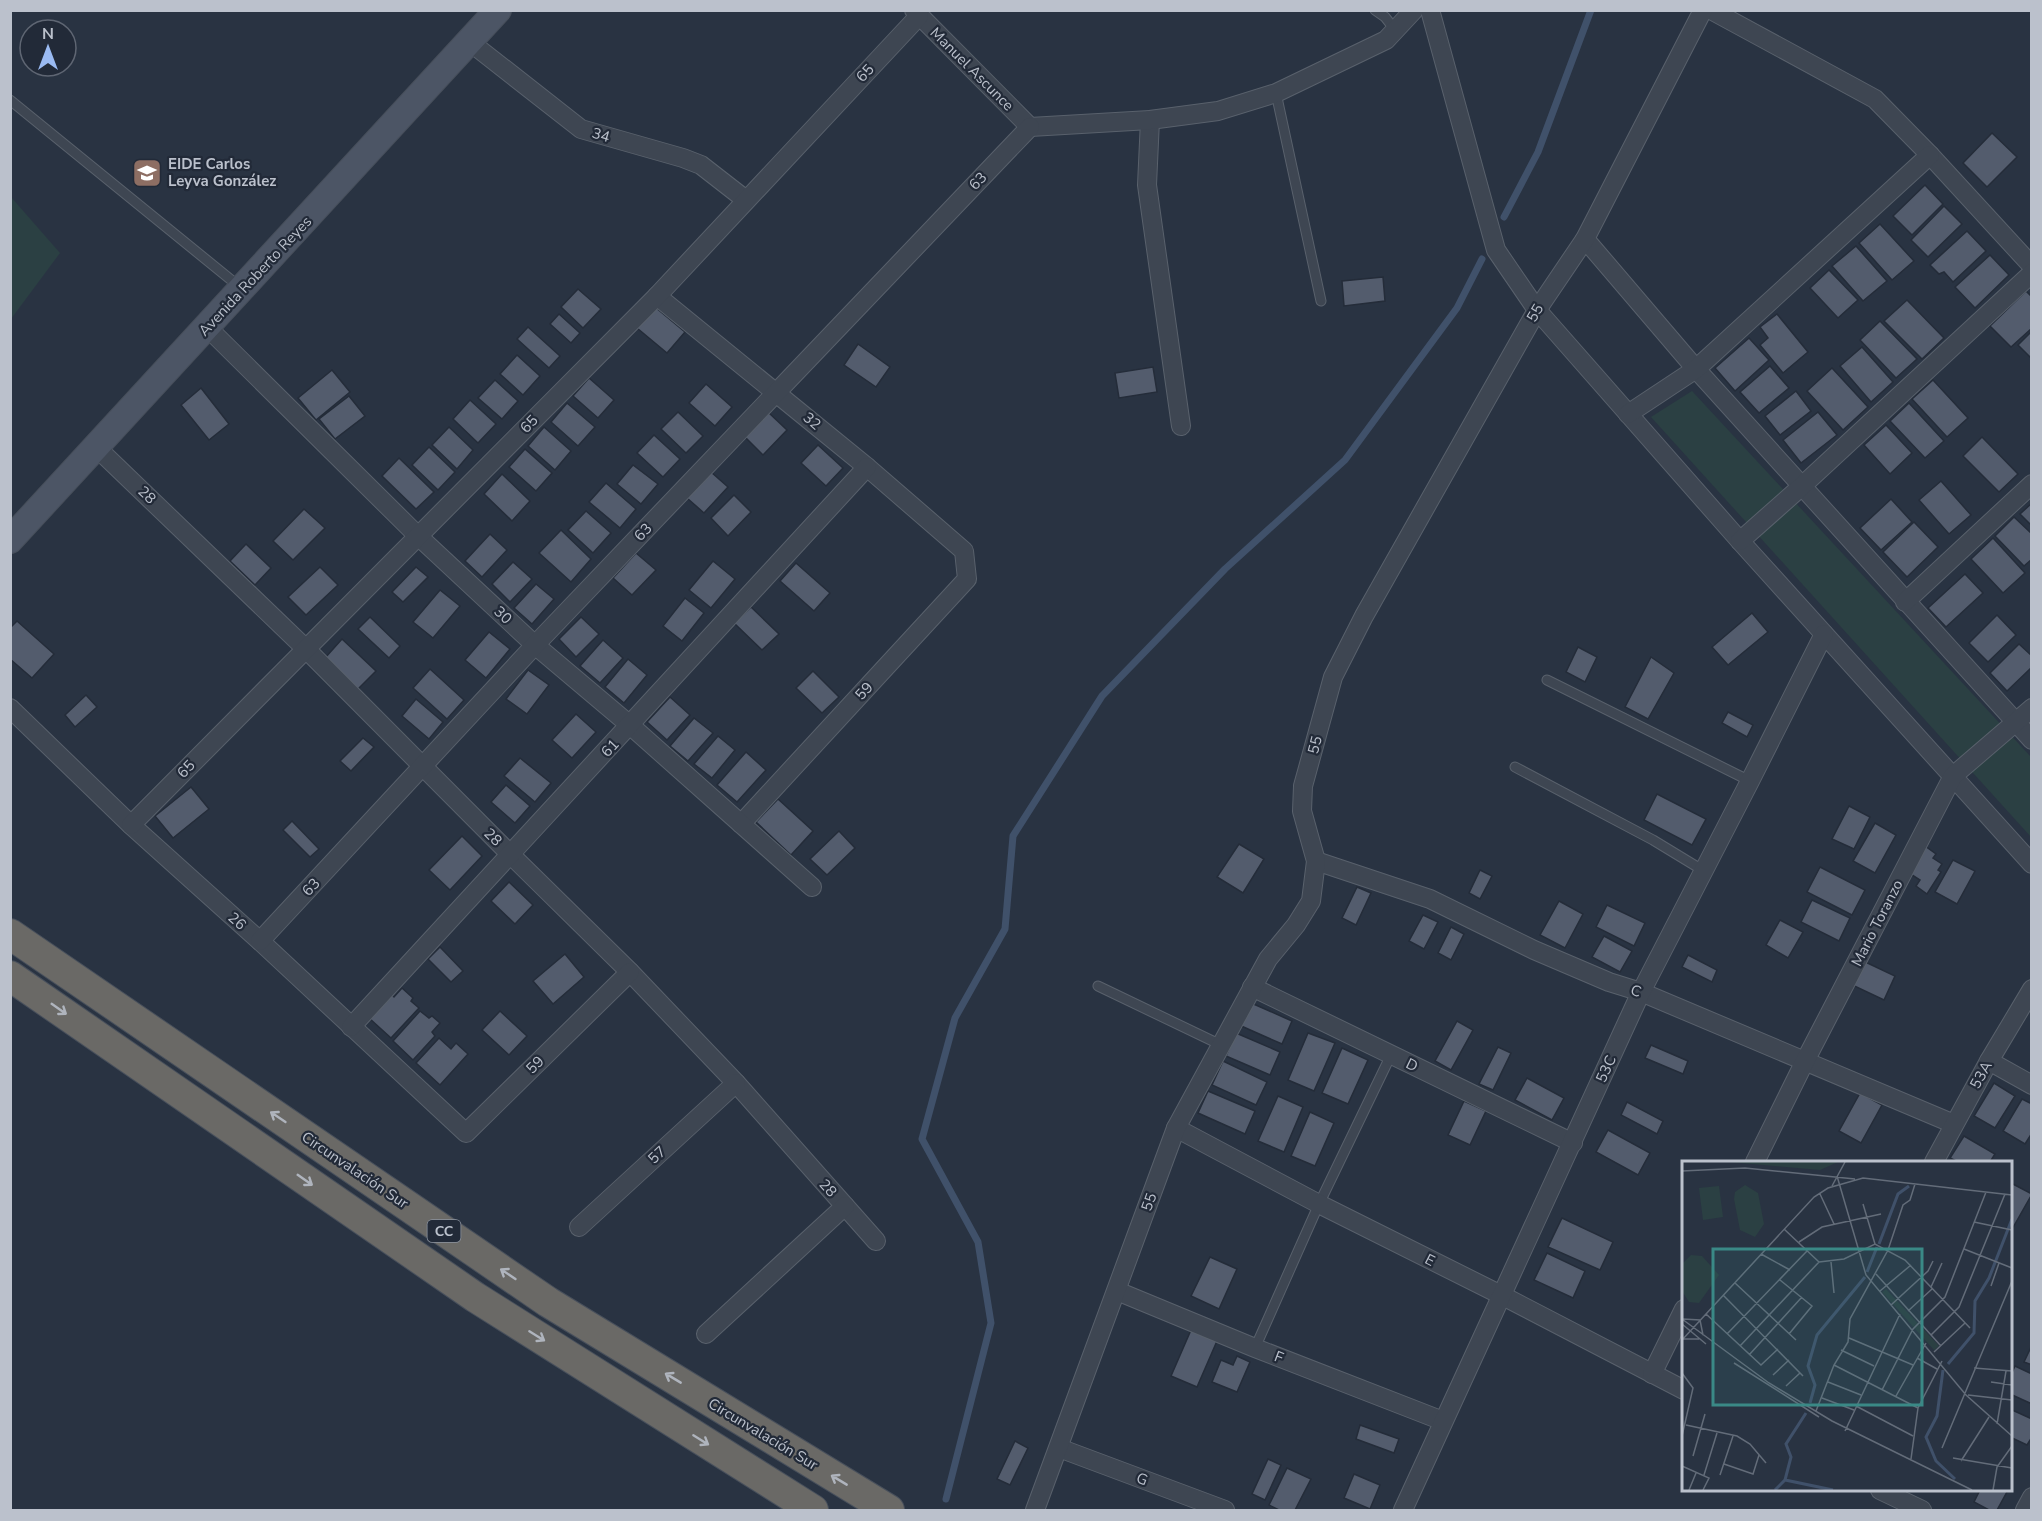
<svg xmlns="http://www.w3.org/2000/svg" width="2042" height="1521" font-family="'Nunito Sans',sans-serif">
  <rect width="100%" height="100%" fill="#293342"/>
  <g fill="#2b4043">
    <polygon points="11,197 60,253 11,319 10,319"/>
    <polygon points="1692,391 2031,757 2031,837 1651,417"/>
  </g>
  <g fill="none" stroke-linecap="round" stroke-linejoin="round">
    <g stroke="#40516a" stroke-width="7">
      <polyline points="1504,217 1538,152 1591,10"/>
      <polyline points="946,1499 991,1323 978,1242 922,1139 955,1018 1005,929 1013,836 1102,696 1225,569 1345,460 1457,308 1482,259"/>
    </g>
  </g>
  <g fill="#535c6d" stroke="#242c39" stroke-width="1.5">
    <polygon points="1992,133 2017,157 1987,187 1963,163"/>
    <polygon points="1925,185 1943,204 1912,235 1893,216"/>
    <polygon points="1944,206 1962,224 1928,257 1911,240"/>
    <polygon points="1880,224 1914,261 1892,280 1859,243"/>
    <polygon points="1967,231 1986,251 1953,282 1944,272 1939,274 1930,265"/>
    <polygon points="1856,246 1887,281 1863,301 1832,266"/>
    <polygon points="1990,255 2009,275 1975,308 1955,287"/>
    <polygon points="1829,270 1858,300 1838,318 1810,288"/>
    <polygon points="1383,277 1385,301 1344,306 1342,281"/>
    <polygon points="578,289 601,309 583,328 561,307"/>
    <polygon points="2026,291 2032,297 2032,328 2011,347 1990,326"/>
    <polygon points="1907,300 1944,338 1922,359 1884,321"/>
    <polygon points="655,307 685,332 667,353 637,328"/>
    <polygon points="559,314 580,333 571,343 550,324"/>
    <polygon points="1777,314 1808,352 1783,373 1760,345 1768,338 1760,327"/>
    <polygon points="1880,321 1917,359 1896,378 1860,340"/>
    <polygon points="528,327 560,356 549,368 517,339"/>
    <polygon points="2032,331 2032,359 2018,345"/>
    <polygon points="1749,338 1769,360 1735,391 1715,368"/>
    <polygon points="858,344 890,367 876,387 844,365"/>
    <polygon points="1862,347 1893,382 1871,402 1840,366"/>
    <polygon points="517,355 540,376 523,395 500,374"/>
    <polygon points="1770,366 1789,388 1759,413 1740,392"/>
    <polygon points="1153,367 1157,392 1119,398 1115,373"/>
    <polygon points="1832,368 1868,407 1843,430 1807,391"/>
    <polygon points="332,370 350,392 316,420 298,398"/>
    <polygon points="589,378 614,400 598,418 573,396"/>
    <polygon points="495,380 518,401 502,419 478,398"/>
    <polygon points="1933,380 1968,418 1947,437 1912,399"/>
    <polygon points="706,384 732,407 715,426 689,403"/>
    <polygon points="201,388 229,424 209,440 181,405"/>
    <polygon points="1796,391 1811,411 1780,435 1765,416"/>
    <polygon points="349,396 365,416 335,439 319,419"/>
    <polygon points="470,400 496,424 478,443 453,419"/>
    <polygon points="567,403 595,427 578,446 551,422"/>
    <polygon points="1909,403 1944,441 1925,458 1890,421"/>
    <polygon points="678,412 703,436 686,453 661,429"/>
    <polygon points="1818,412 1837,435 1801,463 1783,440"/>
    <polygon points="769,413 787,430 763,455 745,437"/>
    <polygon points="1886,425 1912,453 1890,474 1864,445"/>
    <polygon points="449,427 473,450 457,469 432,445"/>
    <polygon points="544,427 571,451 555,470 528,446"/>
    <polygon points="654,435 680,459 663,477 637,453"/>
    <polygon points="1982,437 2018,474 1999,492 1963,456"/>
    <polygon points="818,445 843,468 826,486 801,463"/>
    <polygon points="429,447 455,472 438,490 412,465"/>
    <polygon points="525,449 552,473 536,491 509,467"/>
    <polygon points="399,458 434,492 416,509 382,476"/>
    <polygon points="633,465 658,484 641,504 617,484"/>
    <polygon points="711,472 728,487 704,513 687,498"/>
    <polygon points="502,474 530,501 512,521 484,494"/>
    <polygon points="1941,481 1971,515 1949,534 1919,500"/>
    <polygon points="606,483 636,509 620,528 589,502"/>
    <polygon points="734,495 751,512 728,536 711,518"/>
    <polygon points="1891,499 1912,522 1881,550 1860,528"/>
    <polygon points="2032,503 2032,526 2020,514"/>
    <polygon points="304,509 325,528 293,560 273,541"/>
    <polygon points="586,511 611,533 593,553 568,530"/>
    <polygon points="2014,517 2032,534 2032,559 2024,566 1995,536"/>
    <polygon points="1914,522 1938,547 1907,577 1883,552"/>
    <polygon points="561,530 591,559 571,582 539,553"/>
    <polygon points="490,534 507,550 482,577 465,561"/>
    <polygon points="1993,538 2025,573 2003,593 1971,559"/>
    <polygon points="246,544 271,568 255,585 230,561"/>
    <polygon points="636,553 656,570 632,595 613,578"/>
    <polygon points="713,561 735,579 711,608 689,590"/>
    <polygon points="513,562 532,579 510,602 492,584"/>
    <polygon points="796,563 830,593 814,611 780,581"/>
    <polygon points="320,567 338,585 306,615 288,597"/>
    <polygon points="416,567 428,577 403,602 392,592"/>
    <polygon points="1965,574 1983,593 1946,627 1928,608"/>
    <polygon points="536,584 554,599 532,624 514,608"/>
    <polygon points="440,590 460,606 433,638 413,622"/>
    <polygon points="685,598 704,613 682,641 663,626"/>
    <polygon points="751,607 779,634 762,650 734,623"/>
    <polygon points="1752,613 1768,632 1728,665 1712,647"/>
    <polygon points="1997,615 2016,635 1988,662 1969,643"/>
    <polygon points="370,617 400,646 389,658 358,629"/>
    <polygon points="581,617 599,634 576,657 559,639"/>
    <polygon points="17,621 54,654 32,678 10,659 10,628"/>
    <polygon points="489,632 510,649 486,678 465,660"/>
    <polygon points="342,639 376,671 358,689 325,658"/>
    <polygon points="603,640 623,658 600,683 580,666"/>
    <polygon points="2019,644 2032,656 2032,667 2007,691 1990,673"/>
    <polygon points="1578,647 1597,657 1585,682 1566,672"/>
    <polygon points="1651,657 1674,673 1648,719 1625,707"/>
    <polygon points="628,659 647,675 624,703 605,687"/>
    <polygon points="430,669 464,700 447,719 413,688"/>
    <polygon points="528,670 549,685 527,714 506,699"/>
    <polygon points="813,671 839,697 822,713 796,688"/>
    <polygon points="86,695 97,707 75,727 65,715"/>
    <polygon points="670,697 690,715 667,740 647,722"/>
    <polygon points="416,699 443,722 429,739 402,716"/>
    <polygon points="1728,712 1753,725 1747,737 1722,723"/>
    <polygon points="576,714 596,732 572,758 552,740"/>
    <polygon points="694,718 713,733 688,761 670,746"/>
    <polygon points="718,736 735,750 712,778 694,764"/>
    <polygon points="363,738 374,747 351,771 340,761"/>
    <polygon points="746,752 766,770 737,802 717,785"/>
    <polygon points="520,758 551,783 535,802 504,776"/>
    <polygon points="506,785 530,806 515,823 491,802"/>
    <polygon points="191,787 209,809 173,838 155,816"/>
    <polygon points="1657,794 1706,819 1692,845 1644,820"/>
    <polygon points="778,799 813,831 791,855 756,822"/>
    <polygon points="1849,806 1870,817 1854,849 1832,839"/>
    <polygon points="292,821 319,849 310,857 283,830"/>
    <polygon points="1875,823 1896,835 1875,873 1853,861"/>
    <polygon points="839,831 855,848 827,875 810,859"/>
    <polygon points="462,836 482,856 450,890 429,870"/>
    <polygon points="1239,844 1264,859 1243,893 1217,877"/>
    <polygon points="1925,846 1936,854 1933,858 1942,864 1938,870 1941,872 1927,894 1916,886 1920,880 1909,873"/>
    <polygon points="1953,860 1975,871 1957,904 1935,892"/>
    <polygon points="1820,867 1865,890 1852,915 1807,892"/>
    <polygon points="1480,870 1492,876 1480,899 1469,893"/>
    <polygon points="509,882 533,905 515,924 491,901"/>
    <polygon points="1357,887 1371,893 1356,925 1342,918"/>
    <polygon points="1812,900 1850,918 1839,941 1801,922"/>
    <polygon points="1559,901 1583,914 1565,948 1540,935"/>
    <polygon points="1607,905 1645,923 1634,946 1596,927"/>
    <polygon points="1423,915 1438,922 1424,949 1409,941"/>
    <polygon points="1780,920 1803,932 1788,958 1766,945"/>
    <polygon points="1451,927 1464,934 1451,960 1438,953"/>
    <polygon points="1604,936 1632,951 1620,972 1592,957"/>
    <polygon points="440,947 463,971 451,982 428,959"/>
    <polygon points="565,954 584,977 553,1004 533,981"/>
    <polygon points="1688,955 1717,970 1712,982 1682,967"/>
    <polygon points="1859,959 1895,976 1884,1000 1848,983"/>
    <polygon points="402,988 413,998 411,1001 419,1008 391,1038 369,1018 391,994 394,997"/>
    <polygon points="1249,1002 1292,1021 1282,1044 1239,1025"/>
    <polygon points="420,1011 429,1018 432,1016 440,1023 432,1032 435,1036 413,1060 393,1041"/>
    <polygon points="500,1011 527,1036 509,1055 482,1030"/>
    <polygon points="1457,1021 1473,1030 1451,1070 1435,1061"/>
    <polygon points="1236,1033 1280,1052 1270,1075 1226,1056"/>
    <polygon points="1308,1033 1335,1043 1314,1091 1288,1080"/>
    <polygon points="439,1038 451,1049 456,1043 468,1054 440,1085 416,1063"/>
    <polygon points="1651,1045 1688,1061 1683,1074 1645,1058"/>
    <polygon points="1498,1047 1511,1053 1493,1090 1479,1084"/>
    <polygon points="1342,1048 1368,1060 1348,1104 1322,1093"/>
    <polygon points="1223,1061 1267,1082 1256,1105 1212,1085"/>
    <polygon points="1527,1078 1564,1098 1552,1120 1515,1100"/>
    <polygon points="1994,1083 2015,1096 1995,1128 1974,1116"/>
    <polygon points="1208,1091 1255,1111 1245,1134 1198,1113"/>
    <polygon points="1860,1093 1882,1105 1861,1143 1839,1131"/>
    <polygon points="1278,1096 1303,1107 1284,1152 1258,1141"/>
    <polygon points="2022,1099 2032,1104 2032,1133 2025,1144 2003,1131"/>
    <polygon points="1464,1101 1486,1111 1470,1145 1448,1135"/>
    <polygon points="1627,1102 1663,1121 1657,1134 1621,1115"/>
    <polygon points="1310,1112 1334,1123 1315,1166 1291,1156"/>
    <polygon points="1608,1130 1650,1153 1638,1175 1596,1152"/>
    <polygon points="1964,1136 1995,1154 1990,1162 1958,1162 1950,1158"/>
    <polygon points="2011,1183 2032,1194 2011,1231 2010,1184"/>
    <polygon points="1562,1218 1613,1242 1600,1270 1548,1247"/>
    <polygon points="1547,1253 1585,1271 1573,1298 1534,1280"/>
    <polygon points="1210,1257 1237,1269 1219,1309 1191,1296"/>
    <polygon points="1191,1330 1217,1341 1197,1387 1171,1376"/>
    <polygon points="2032,1345 2032,1365 2024,1362"/>
    <polygon points="1237,1356 1250,1362 1237,1392 1212,1382 1221,1360 1233,1365"/>
    <polygon points="2015,1366 2032,1374 2032,1404 2010,1394 2010,1377"/>
    <polygon points="2010,1409 2032,1419 2032,1437 2027,1445 2010,1437"/>
    <polygon points="1360,1425 1399,1439 1394,1453 1356,1439"/>
    <polygon points="1015,1441 1028,1448 1010,1485 997,1479"/>
    <polygon points="1268,1459 1281,1465 1265,1500 1252,1494"/>
    <polygon points="1287,1468 1311,1479 1295,1510 1279,1510 1269,1505"/>
    <polygon points="1354,1474 1380,1485 1370,1509 1344,1498"/>
    <polygon points="1980,1490 2008,1490 1997,1510 1989,1510 1974,1502"/>
  </g>
  <g fill="none" stroke-linecap="round" stroke-linejoin="round">
    <g stroke="#59616c" stroke-width="11">
      <g id="service">
        <polyline points="1375,10 1385,17 1396,31"/>
        <polyline points="1276,93 1321,301"/>
        <polyline points="10,100 241,288"/>
        <polyline points="1547,680 1750,781"/>
        <polyline points="1515,767 1653,840 1704,871"/>
        <polyline points="1098,986 1221,1045"/>
        <polyline points="1255,1348 1319,1204 1391,1055"/>
      </g>
    </g>
    <g stroke="#59616c" stroke-width="20">
      <g id="minor">
        <polyline points="914,10 1030,127"/>
        <polyline points="1430,10 1496,250 1537,310 1740,541 2032,864"/>
        <polyline points="1711,10 1875,99 1930,155 2032,266"/>
        <polyline points="470,42 581,129 683,158 701,165 746,200"/>
        <polyline points="1150,120 1147,185 1181,426"/>
        <polyline points="1030,127 1150,120 1218,111 1276,93 1386,40 1414,10"/>
        <polyline points="1585,239 1696,369 2032,740"/>
        <polyline points="657,296 867,467 964,551 967,579 741,824"/>
        <polyline points="208,328 417,535 535,645 631,726 812,887"/>
        <polyline points="1628,414 1696,369 1930,155"/>
        <polyline points="95,446 305,648 511,855 630,972 736,1083 876,1241"/>
        <polyline points="1740,541 1802,486 2032,273"/>
        <polyline points="1905,602 2032,484"/>
        <polyline points="10,708 131,825 260,941 466,1133 630,972"/>
        <polyline points="131,825 657,296 919,16"/>
        <polyline points="1316,861 1430,899 1534,950 1609,982 1641,992 1954,1124"/>
        <polyline points="260,941 535,645 1030,127"/>
        <polyline points="1252,987 1573,1143"/>
        <polyline points="351,1027 867,467"/>
        <polyline points="1989,1061 2032,1085"/>
        <polyline points="1176,1128 1319,1204 1501,1295 1684,1390"/>
        <polyline points="1755,1162 1805,1061 1953,776 2032,708"/>
        <polyline points="1934,1162 1989,1061 2032,989"/>
        <polyline points="579,1227 736,1083"/>
        <polyline points="1117,1291 1255,1348 1443,1421"/>
        <polyline points="706,1334 845,1206"/>
        <polyline points="1652,1374 1684,1309"/>
        <polyline points="1059,1448 1225,1510"/>
        <polyline points="1880,1490 1922,1510"/>
        <polyline points="1035,1510 1176,1128 1268,959 1296,925 1311,901 1316,861 1302,811 1303,786 1333,677 1364,616 1537,310 1585,239 1703,10"/>
        <polyline points="1403,1510 1641,992 1750,781 1824,634"/>
        <polyline points="2025,1510 2032,1497"/>
      </g>
    </g>
    <g stroke="#474f5b" stroke-width="28">
      <polyline id="secondary" points="10,540 498,10"/>
    </g>
    <g stroke="#48505c" stroke-width="32">
      <g id="trunk">
        <polyline points="10,934 548,1302 889,1510"/>
        <polyline points="10,976 475,1297 813,1510"/>
      </g>
    </g>
    <use href="#service" stroke="#3e4652" stroke-width="9"/>
    <use href="#minor" stroke="#3e4652" stroke-width="18"/>
    <use href="#secondary" stroke="#4c5565" stroke-width="26"/>
    <use href="#trunk" stroke="#6a6966" stroke-width="30"/>
  </g>
  <defs><path id="oneway-shaft" d="M-6 0H5M1.5-3L5.5 0L1.5 3" fill="none" stroke-width="1.6" stroke-linecap="round" stroke-linejoin="round" transform="scale(1.5)"/></defs>
  <g stroke="#afb4bd">
    <use href="#oneway-shaft" transform="translate(59 1009) rotate(35)"/>
    <use href="#oneway-shaft" transform="translate(278 1117) rotate(-146)"/>
    <use href="#oneway-shaft" transform="translate(305 1180) rotate(35)"/>
    <use href="#oneway-shaft" transform="translate(508 1274) rotate(-146)"/>
    <use href="#oneway-shaft" transform="translate(537 1336) rotate(32)"/>
    <use href="#oneway-shaft" transform="translate(673 1378) rotate(-149)"/>
    <use href="#oneway-shaft" transform="translate(701 1440) rotate(32)"/>
    <use href="#oneway-shaft" transform="translate(839 1480) rotate(-149)"/>
  </g>
  <defs>
    <g id="school-square" transform="scale(1.5)"><rect x="-9" y="-9" width="18" height="18" rx="4" fill="#8d6e63" stroke="#222a38"/><path d="M0-5L7-2L0 1L-7-2ZM-4 1L0 2.5L4 1V4Q0 6-4 4Z" fill="#fff"/></g>
  </defs>
  <g fill-rule="evenodd">
    <use href="#school-square" x="147" y="173"/>
  </g>
  <g text-anchor="middle" stroke-width="4.5" stroke-linejoin="round" paint-order="stroke">
    <rect fill="#222a38" stroke="#8d94a0" stroke-width="1.5" x="427.5" y="1220" width="33" height="22" rx="4.5"/>
    <g font-size="14" font-weight="bold" fill="#bbc1cc">
      <text x="444" y="1236">CC</text>
    </g>
    <g font-size="15" fill="#bbc1cc" stroke="#222a38">
      <text transform="translate(972 69) rotate(45)" y="5">Manuel Ascunce</text>
      <text transform="translate(865 73) rotate(-47)" y="5">65</text>
      <text transform="translate(601 135) rotate(16)" y="5">34</text>
      <text transform="translate(978 181) rotate(-46)" y="5">63</text>
      <text transform="translate(255 276) rotate(-47)" y="5">Avenida Roberto Reyes</text>
      <text transform="translate(1535 313) rotate(-59)" y="5">55</text>
      <text transform="translate(812 421) rotate(40)" y="5">32</text>
      <text transform="translate(529 424) rotate(-45)" y="5">65</text>
      <text transform="translate(147 495) rotate(44)" y="5">28</text>
      <text transform="translate(643 532) rotate(-47)" y="5">63</text>
      <text transform="translate(503 615) rotate(43)" y="5">30</text>
      <text transform="translate(864 691) rotate(-47)" y="5">59</text>
      <text transform="translate(1315 745) rotate(-75)" y="5">55</text>
      <text transform="translate(610 748) rotate(-47)" y="5">61</text>
      <text transform="translate(186 769) rotate(-45)" y="5">65</text>
      <text transform="translate(493 837) rotate(45)" y="5">28</text>
      <text transform="translate(311 887) rotate(-47)" y="5">63</text>
      <text transform="translate(237 921) rotate(42)" y="5">26</text>
      <text transform="translate(1877 923) rotate(-63)" y="5">Mario Toranzo</text>
      <text transform="translate(1636 991) rotate(19)" y="5">C</text>
      <text transform="translate(535 1065) rotate(-44)" y="5">59</text>
      <text transform="translate(1412 1065) rotate(26)" y="5">D</text>
      <text transform="translate(1606 1069) rotate(-66)" y="5">53C</text>
      <text transform="translate(1981 1075) rotate(-61)" y="5">53A</text>
      <text transform="translate(657 1155) rotate(-43)" y="5">57</text>
      <text transform="translate(355 1170) rotate(34)" y="5">Circunvalación Sur</text>
      <text transform="translate(828 1188) rotate(48)" y="5">28</text>
      <text transform="translate(1149 1202) rotate(-70)" y="5">55</text>
      <text transform="translate(1430 1260) rotate(27)" y="5">E</text>
      <text transform="translate(1279 1357) rotate(21)" y="5">F</text>
      <text transform="translate(763 1434) rotate(31)" y="5">Circunvalación Sur</text>
      <text transform="translate(1142 1479) rotate(21)" y="5">G</text>
    </g>
    <g font-size="15" font-weight="bold" fill="#bbc1cc" stroke="#222a38" text-anchor="start">
      <text x="168" y="169">EIDE Carlos<tspan x="168" dy="17">Leyva González</tspan></text>
    </g>
  </g>
  <g transform="translate(1682 1161)">
    <rect width="330" height="330" fill="#293342"/>
    <path d="M 48,1 L 156,1 L 138,9 ZM 63,24 L 76,32 L 82,63 L 73,76 L 58,69 L 52,38 L 53,31 ZM 37,25 L 41,56 L 21,59 L 17,27 ZM 9,94 L 20,95 L 37,114 L 17,142 L 7,141 L 0,130 L 0,103 ZM 204,128 L 257,185 L 252,189 L 200,131 Z" fill="#2b4043"/>
    <path fill="none" stroke="#40516a" stroke-width="3" d="M 197,83 L 216,33 L 227,25M 185,111 L 195,86M 266,203 L 292,172 L 293,140 L 307,117 L 330,58M 261,209 L 255,255 L 244,276 L 254,300 L 273,318M 128,242 L 133,224 L 126,205 L 135,174 L 183,116M 103,319 L 109,296 L 104,283 L 124,252M 93,329 L 103,319 L 151,329"/>
    <path fill="none" stroke="#636c79" stroke-width="1.5" d="M 0,10 L 63,7 L 173,18M 155,15 L 184,114 L 284,234 L 330,275M 150,25 L 163,1M 138,33 L 152,63M 181,43 L 193,83M 292,61 L 330,69M 102,68 L 137,101M 117,81 L 140,66 L 199,53M 282,88 L 330,107M 79,93 L 108,109M 137,101 L 162,98 L 193,83 L 223,99 L 288,167M 149,101 L 152,132M 194,113 L 259,185M 98,119 L 130,145 L 107,173M 53,122 L 114,179M 309,125 L 317,102M 249,126 L 260,102M 198,130 L 229,104M 41,134 L 121,215M 209,144 L 246,110 L 251,100M 226,150 L 250,128M 24,153 L 79,204 L 96,188M 0,158 L 87,222 L 150,260 L 290,329M 1,158 L 18,159 L 21,174M 0,163 L 24,183M 0,166 L 0,178 L 17,178M 45,173 L 125,90M 249,174 L 277,146 L 323,33M 167,177 L 231,204M 0,179 L 132,36 L 146,27 L 181,17 L 330,34M 58,185 L 137,101M 159,189 L 192,205M 252,191 L 283,162M 67,194 L 120,136M 235,197 L 255,208M 52,202 L 137,256M 152,204 L 236,247M 292,207 L 330,210M 0,212 L 11,227 L 0,275M 91,214 L 107,199M 146,221 L 179,234M 309,221 L 330,224M 104,225 L 118,212M 200,229 L 231,168 L 263,136 L 304,31M 286,234 L 330,239M 214,235 L 244,182M 140,237 L 172,249M 174,245 L 231,275M 134,250 L 152,204 L 166,181 L 168,158 L 206,89 L 221,44 L 228,39 L 233,23M 315,263 L 324,210M 4,264 L 55,275 L 68,283 L 84,302M 163,270 L 218,153M 260,287 L 330,120M 11,295 L 23,253M 271,297 L 330,307M 229,298 L 236,247 L 260,200M 279,300 L 307,256M 42,303 L 71,313 L 77,294M 0,305 L 27,317 L 21,329M 22,314 L 35,272M 38,314 L 51,275M 7,329 L 14,312M 311,329 L 315,306 L 330,285"/>
    <path fill="#3a8986" fill-opacity="0.15" stroke="#3a8986" stroke-width="3" d="M 31,88 L 240,88 L 240,244 L 31,244 Z"/>
    <rect width="330" height="330" fill="none" stroke="#bbc1cc" stroke-width="3"/>
  </g>
  <rect width="2042" height="1521" fill="none" stroke="#bbc1cc" stroke-width="24"/>
  <g transform="translate(48 48)"><circle r="28" fill="#222a38" stroke="#5f6673" stroke-width="1.5"/>
  <path d="M0-4.5L10 22L0 15L-10 22Z" fill="#9abaf2"/>
  <text y="-9" font-size="16" font-weight="bold" text-anchor="middle" fill="#bbc1cc">N</text>
  </g>
</svg>
